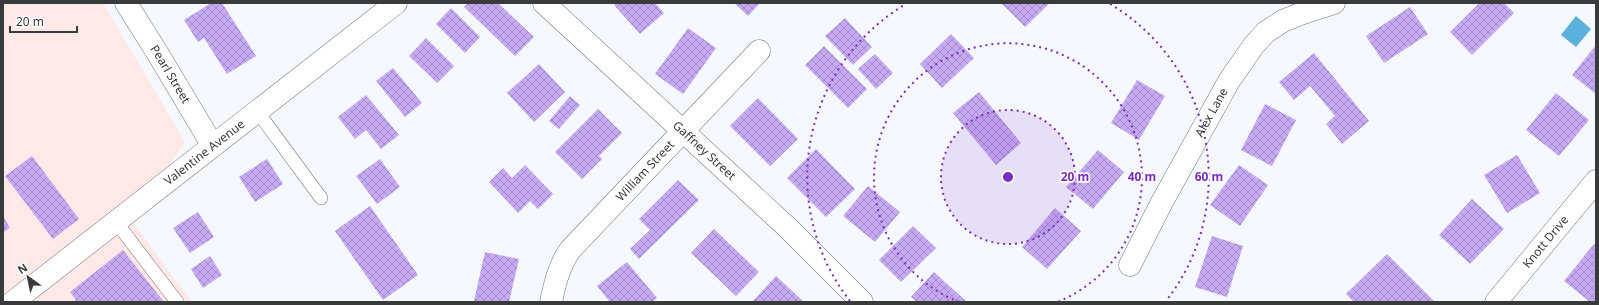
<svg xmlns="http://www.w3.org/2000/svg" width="1599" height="305" font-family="'Noto Sans',sans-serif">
  <defs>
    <pattern id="building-cross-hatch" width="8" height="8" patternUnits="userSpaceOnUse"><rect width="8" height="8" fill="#c6abf4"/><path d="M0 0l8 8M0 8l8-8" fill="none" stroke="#a28cc7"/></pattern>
  </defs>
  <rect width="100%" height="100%" fill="#f5f9ff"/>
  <polygon fill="#ffe9e7" points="3,3 103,3 185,142 132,221 192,302 3,302"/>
  <polygon fill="#5ab1dd" points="1576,16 1591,29 1576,47 1561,35"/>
  <g fill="url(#building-cross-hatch)">
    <polygon points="211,3 222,3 256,56 227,74 204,38 198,42 184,20"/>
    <polygon points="468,3 498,3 534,37 515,56 464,7"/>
    <polygon points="617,3 655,3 664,13 640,34 614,5"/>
    <polygon points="734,3 760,3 748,16"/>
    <polygon points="1001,3 1050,3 1025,27"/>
    <polygon points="1479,3 1504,3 1514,13 1472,55 1450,32"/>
    <polygon points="1410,7 1428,34 1384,63 1366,36"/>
    <polygon points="451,8 480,37 465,53 436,24"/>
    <polygon points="845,18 872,47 853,65 825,36"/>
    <polygon points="688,28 716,48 683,94 655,74"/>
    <polygon points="951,34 974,58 942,88 920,64"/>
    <polygon points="426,38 454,66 437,83 409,56"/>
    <polygon points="1596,45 1596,94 1572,75"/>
    <polygon points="824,46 867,89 848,108 805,65"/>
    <polygon points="1314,53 1369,121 1342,144 1326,124 1335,116 1310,86 1294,100 1279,82"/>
    <polygon points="875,54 893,73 876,89 858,69"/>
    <polygon points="539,64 565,92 534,122 507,93"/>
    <polygon points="393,68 422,103 405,117 376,81"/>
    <polygon points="1137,80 1165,96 1139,140 1111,123"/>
    <polygon points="979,92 1021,143 996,165 953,113"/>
    <polygon points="1556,93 1589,120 1559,156 1526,130"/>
    <polygon points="366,95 399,135 381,149 366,130 355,139 338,117"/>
    <polygon points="570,96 580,105 559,129 549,121"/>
    <polygon points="758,98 798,139 770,166 730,126"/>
    <polygon points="1265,104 1296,120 1272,166 1241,150"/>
    <polygon points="598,109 622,133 599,156 602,159 582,179 555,152"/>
    <polygon points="816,149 855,189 826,217 787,178"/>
    <polygon points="1098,150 1124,172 1093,209 1066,187"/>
    <polygon points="1517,155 1540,193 1507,213 1484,175"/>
    <polygon points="32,156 79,219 53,239 5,176"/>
    <polygon points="267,159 283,184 255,202 239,177"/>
    <polygon points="380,159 400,187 377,204 356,176"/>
    <polygon points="525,165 553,194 538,209 530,201 518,213 489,182 503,168 512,178"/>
    <polygon points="1239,165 1268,185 1240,226 1210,205"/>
    <polygon points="678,180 699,200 639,259 630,249 650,230 639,219"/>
    <polygon points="868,186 900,212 875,242 843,216"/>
    <polygon points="1472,199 1504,229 1470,264 1439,235"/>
    <polygon points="370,206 418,275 383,300 335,231"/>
    <polygon points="1055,208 1081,231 1047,269 1022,247"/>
    <polygon points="198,212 214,237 190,253 173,228"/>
    <polygon points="3,216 10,228 3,232"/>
    <polygon points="913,226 936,248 901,282 879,260"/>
    <polygon points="714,229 759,272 736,296 691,253"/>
    <polygon points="1212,236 1243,246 1227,297 1195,287"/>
    <polygon points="1594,244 1596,245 1596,302 1590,302 1564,281"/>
    <polygon points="123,250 164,302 74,302 76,300 70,292"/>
    <polygon points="485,252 519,259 509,302 474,301"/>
    <polygon points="1387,254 1435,302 1354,302 1346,294"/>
    <polygon points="210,256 222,275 203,288 191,269"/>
    <polygon points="627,262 657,298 652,302 610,302 597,286"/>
    <polygon points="934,272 967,302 917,302 911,297"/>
    <polygon points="776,276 804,302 752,302"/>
  </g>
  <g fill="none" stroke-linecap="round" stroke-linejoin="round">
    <g stroke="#717579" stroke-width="14">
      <g id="service">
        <polyline points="257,111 321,198"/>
        <polyline points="116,222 177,302"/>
      </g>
    </g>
    <g stroke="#717579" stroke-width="23">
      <g id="minor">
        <path id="s1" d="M 126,3 L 158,54 L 213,146"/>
        <path id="s2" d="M 544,3 L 788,228 L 862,302"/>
        <path id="s3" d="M 1130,265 L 1162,202 L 1229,81 L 1254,45 L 1266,32 L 1283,21 L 1300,14 L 1334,3"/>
        <path id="s4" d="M 13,302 L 396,3"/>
        <path id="s5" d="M 551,302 C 555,283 559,266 570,250 L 759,51"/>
        <path id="s6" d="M 1496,302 L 1596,181"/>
      </g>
    </g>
    <use href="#service" stroke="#fff" stroke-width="13"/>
    <use href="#minor" stroke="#fff" stroke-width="22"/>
  </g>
  <circle cx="1008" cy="177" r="67" fill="#7b2cbf" fill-opacity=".12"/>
  <g fill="none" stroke="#7b2cbf" stroke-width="2" stroke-dasharray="2 4">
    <circle cx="1008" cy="177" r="67"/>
    <path d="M959 302A134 134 0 1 1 1057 302"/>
    <path d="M850 301A201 201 0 0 1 906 4M1110 4A201 201 0 0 1 1166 301"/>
  </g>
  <g text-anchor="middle" stroke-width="3.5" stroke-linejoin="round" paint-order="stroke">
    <g font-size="12" fill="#383a3c" stroke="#fff">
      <text dy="4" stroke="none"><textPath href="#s1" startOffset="84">Pearl Street</textPath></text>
      <text dy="4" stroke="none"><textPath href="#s3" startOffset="173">Alex Lane</textPath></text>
      <text dy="4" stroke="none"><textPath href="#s2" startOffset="218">Gaffney Street</textPath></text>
      <text dy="4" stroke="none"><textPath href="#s4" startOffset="243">Valentine Avenue</textPath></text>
      <text dy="4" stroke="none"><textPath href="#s5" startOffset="165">William Street</textPath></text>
      <text dy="4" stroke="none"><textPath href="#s6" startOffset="78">Knott Drive</textPath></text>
    </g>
  </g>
  <circle cx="1008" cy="177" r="6" fill="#7b2cbf" stroke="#fff" stroke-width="2"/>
  <g font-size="12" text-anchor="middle" font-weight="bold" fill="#7b2cbf" stroke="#fff" stroke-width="3.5" stroke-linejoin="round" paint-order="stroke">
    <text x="1075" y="181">20 m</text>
    <text x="1142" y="181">40 m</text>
    <text x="1209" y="181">60 m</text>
  </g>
  <rect width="1599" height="305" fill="none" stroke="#383a3c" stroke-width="8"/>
  <g transform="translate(28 277) rotate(327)" stroke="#ffffff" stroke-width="3" paint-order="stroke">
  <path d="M0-3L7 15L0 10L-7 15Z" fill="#383a3c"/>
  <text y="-6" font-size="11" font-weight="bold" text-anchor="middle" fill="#383a3c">N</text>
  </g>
  <path d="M10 26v6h67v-6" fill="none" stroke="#383a3c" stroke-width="2"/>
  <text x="16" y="26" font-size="12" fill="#383a3c" stroke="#ffffff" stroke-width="3" paint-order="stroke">20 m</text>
</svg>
